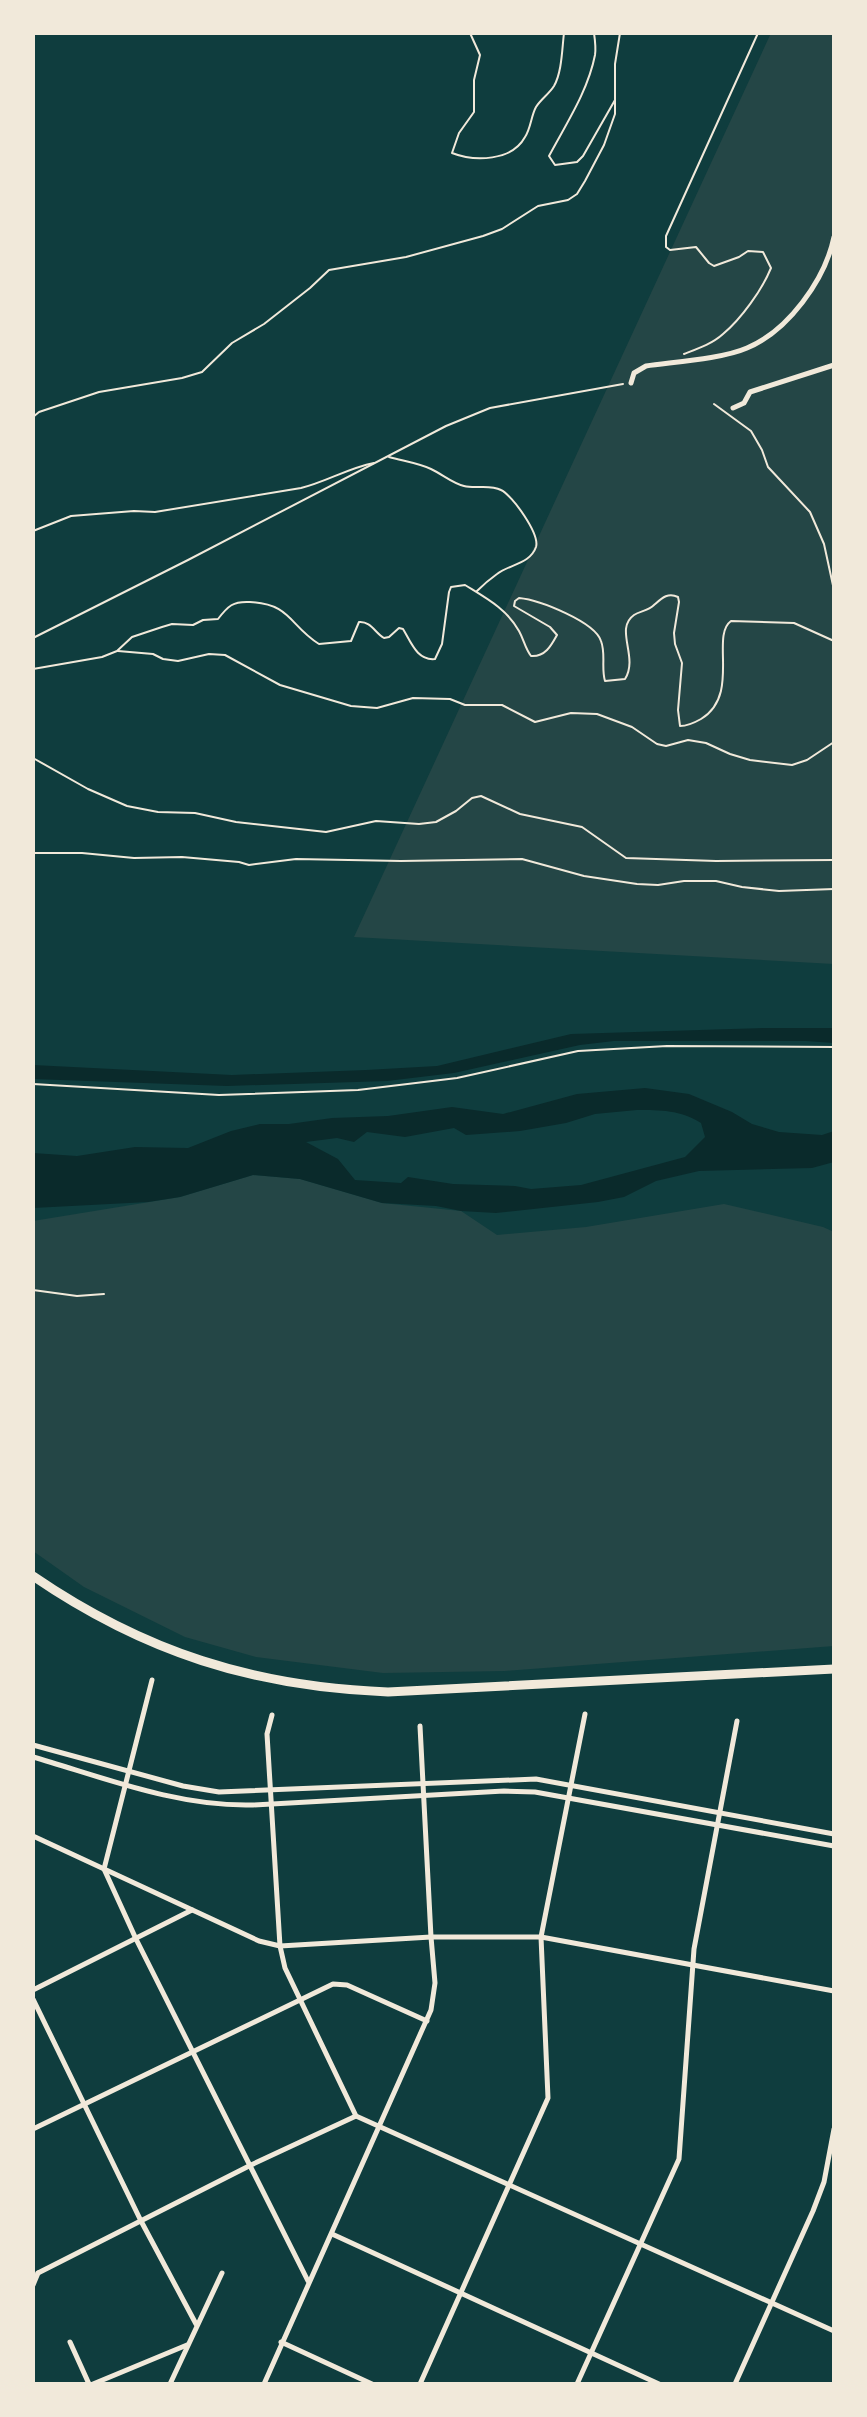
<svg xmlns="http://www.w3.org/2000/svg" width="867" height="2417" font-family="Poppins,sans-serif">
  <rect width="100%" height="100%" fill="#0f3d3e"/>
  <g fill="#244646">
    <polygon points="771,33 834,33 834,964 354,937"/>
    <polygon points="253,1175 300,1179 382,1203 461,1211 497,1235 586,1227 724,1204 823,1227 834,1232 834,1646 505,1671 383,1673 256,1657 185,1637 84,1587 33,1551 33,1221 180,1197"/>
  </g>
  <g fill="#0a2a2b" fill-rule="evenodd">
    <polygon points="765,1028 834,1028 834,1043 806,1041 614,1041 580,1045 454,1073 387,1081 227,1086 33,1079 33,1065 232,1075 366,1070 437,1066 571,1034"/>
    <path d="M 645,1088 L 689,1094 L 732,1112 L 752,1124 L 779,1132 L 822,1135 L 834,1131 L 834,1162 L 812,1168 L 699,1171 L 656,1181 L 624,1197 L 598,1202 L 496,1213 L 461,1211 L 436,1206 L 382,1203 L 300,1179 L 253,1175 L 180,1197 L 148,1202 L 33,1208 L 33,1153 L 77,1156 L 135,1147 L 188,1148 L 231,1131 L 260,1124 L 289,1124 L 332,1118 L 388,1116 L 452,1107 L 503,1114 L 577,1094 ZM 637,1110 C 660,1110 681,1110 701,1123 L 705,1137 L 685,1157 L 581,1185 L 531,1189 L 515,1186 L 453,1184 L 408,1177 L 401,1183 L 355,1180 L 338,1159 L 306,1142 L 337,1138 L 354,1142 L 367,1132 L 405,1137 L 454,1128 L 466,1135 L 520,1131 L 566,1123 L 595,1114 Z"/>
  </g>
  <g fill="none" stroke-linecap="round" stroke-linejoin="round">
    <g stroke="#f1e9da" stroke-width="2">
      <path d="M 470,33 L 480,55 L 474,80 L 474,112 L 459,133 L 452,153 C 475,162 512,161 525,137 C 531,128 531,116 536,107 C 541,99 549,94 554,86 C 562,72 562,49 564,33"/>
      <path d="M 594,33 C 595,40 596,49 595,55 C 588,91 566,124 549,156 L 555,165 L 577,162 L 583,156 L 615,100"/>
      <path d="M 684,354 C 697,349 712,344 723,334 C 741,319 762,290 771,268 L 763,252 L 748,251 L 739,257 L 714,266 L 709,263 L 696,247 L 670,250 L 666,247 L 666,236 L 758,33"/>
      <polyline points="714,404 751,431 762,450 768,467 810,512 824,544 834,590"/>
      <polyline points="33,417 39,412 99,392 182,378 202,372 232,343 264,324 310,288 329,270 406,257 483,236 502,229 538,206 568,200 577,194 585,181 604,145 615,114 615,64 620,33"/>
      <path d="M 389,457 C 403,461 418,463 431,469 C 442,474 452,483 464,486 C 476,489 490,484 501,490 C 512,495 540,534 536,547 C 530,564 510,564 497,574 C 490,579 483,585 477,591"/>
      <path d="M 33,531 L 71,516 L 134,511 L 155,512 L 301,488 C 326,482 348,468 374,463"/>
      <polyline points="33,638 188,560 446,426 490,408 623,384"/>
      <polyline points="118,651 153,654 163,659 178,661 209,654 225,655 280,685 351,706 377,708 413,698 450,699 465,705 502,705 535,722 571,713 597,714 632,727 657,744 666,746 688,740 706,743 730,754 750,760 792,765 807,760 834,742"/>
      <path d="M 33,669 L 102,657 L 117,651 L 132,637 L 162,627 L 172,624 L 193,625 L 203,620 L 218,619 C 228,606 233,601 250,602 C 291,604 289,625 319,644 L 351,641 L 359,622 C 371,621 375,633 384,638 L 389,637 L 399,628 L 403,629 C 411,642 417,661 435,659 L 442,644 L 449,592 L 451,587 L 465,585 C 486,598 507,609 519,631 C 524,640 525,648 531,656 C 545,657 551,646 557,635 L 550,627 L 514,606 L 515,601 L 519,598 C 540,600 595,622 601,641 C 606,654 601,668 605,681 L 625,679 C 639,657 614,629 634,615 C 640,611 648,611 654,605 C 662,598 668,592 678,597 L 679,602 L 674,633 L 675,644 L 682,663 L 678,710 L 680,726 C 688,726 694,723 701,719 C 741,695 710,636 731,621 L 794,623 L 834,641"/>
      <polyline points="33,758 88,789 127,806 158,812 195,813 236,822 326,832 376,821 419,824 436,822 456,811 472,798 481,796 520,814 582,827 626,858 716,861 834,860"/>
      <polyline points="33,853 82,853 134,858 182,857 239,862 249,865 296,859 401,861 522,859 584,876 637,884 658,885 684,881 716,881 742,887 779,891 834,889"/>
      <polyline points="33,1084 219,1095 358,1090 457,1078 578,1051 667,1046 834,1047"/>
      <polyline points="33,1290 77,1296 104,1294"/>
    </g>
    <g stroke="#f1e9da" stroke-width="5">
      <path d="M 631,383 L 634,373 L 646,366 C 673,362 722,359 747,348 C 788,331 825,280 834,237"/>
      <polyline points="733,408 744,403 750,392 834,365"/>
      <polyline points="152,1680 104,1869 136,1939 308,2281"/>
      <polyline points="272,1715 267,1734 280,1946 285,1968 356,2116 834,2331"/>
      <polyline points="33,1745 183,1786 219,1792 536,1779 834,1834"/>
      <path d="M 33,1757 C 105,1778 178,1807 253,1805 L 504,1791 L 535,1792 L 834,1846"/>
      <polyline points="33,1836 259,1941 280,1946 431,1937 541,1937 834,1991"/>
      <polyline points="33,1990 192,1910"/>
      <polyline points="33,1999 141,2221 196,2324"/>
      <polyline points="33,2129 333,1984 347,1985 427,2021"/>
      <polyline points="332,2234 659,2384"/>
      <polyline points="38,2273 251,2165 356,2116"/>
      <polyline points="33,2285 38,2273"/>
      <polyline points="70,2342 89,2384"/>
      <polyline points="281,2342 372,2384"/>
      <polyline points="93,2384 187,2345"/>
      <polyline points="170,2384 222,2273"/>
      <polyline points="264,2384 431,2010 435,1983 431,1937 420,1726"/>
      <polyline points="420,2384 548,2098 541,1937 585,1714"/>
      <polyline points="577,2384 679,2159 694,1949 737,1721"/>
      <polyline points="735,2384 813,2211 824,2182 834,2129"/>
    </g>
    <path stroke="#f1e9da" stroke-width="9" d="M 33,1576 C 144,1652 254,1687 388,1692 L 834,1669"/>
  </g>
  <rect width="867" height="2417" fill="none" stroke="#f1e9da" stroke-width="70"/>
</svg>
